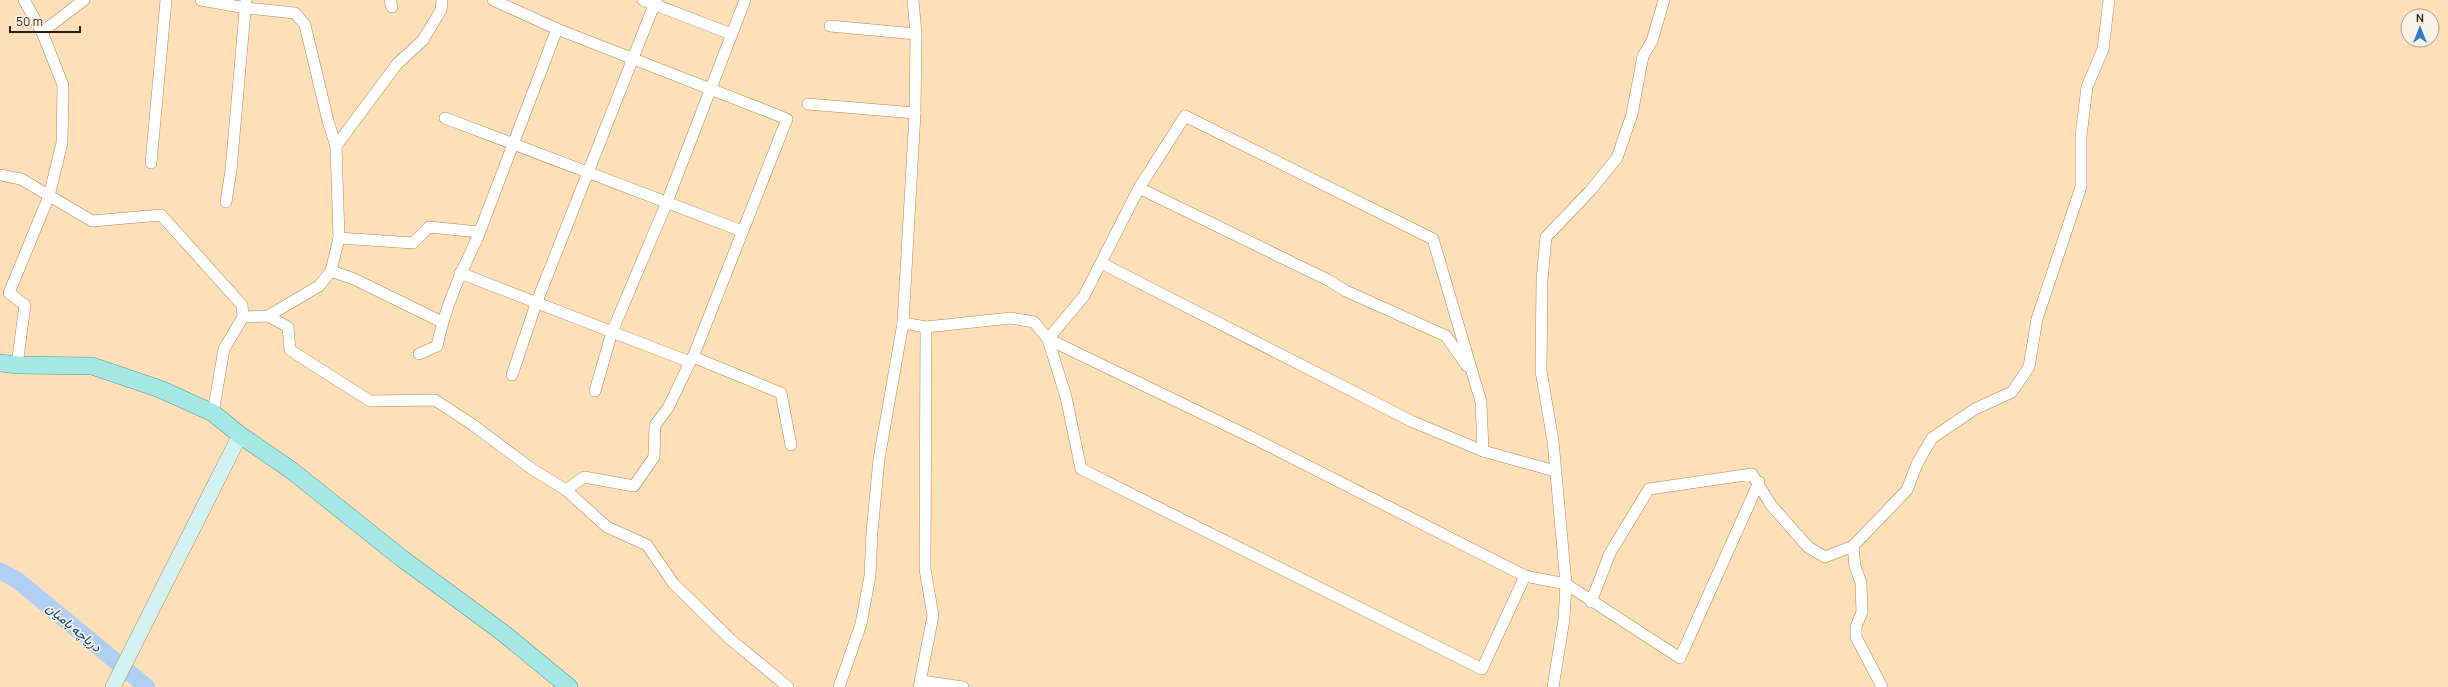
<svg xmlns="http://www.w3.org/2000/svg" width="2448" height="687" font-family="Manrope,Vazirmatn,sans-serif">
  <rect width="100%" height="100%" fill="#ffdfb8"/>
  <g fill="none" stroke-linecap="round" stroke-linejoin="round">
    <polyline stroke="#afcef3" stroke-width="17" points="0,571 17,580 147,687"/>
    <g stroke="#aa8657" stroke-width="12">
      <g id="street">
        <polyline points="201,0 246,8 295,13 305,25 328,121 336,146"/>
        <polyline points="390,0 392,7"/>
        <polyline points="493,0 557,29 787,119 693,357"/>
        <polyline points="643,0 731,34"/>
        <polyline points="830,26 916,34"/>
        <polyline points="42,32 84,0"/>
        <polyline points="808,104 915,113"/>
        <polyline points="445,118 742,231"/>
        <polyline points="151,163 166,0"/>
        <polyline points="0,175 21,179 92,221 161,215 242,305 243,317"/>
        <polyline points="1139,188 1328,280 1346,291 1446,336 1467,366"/>
        <polyline points="226,202 231,170 246,0"/>
        <polyline points="339,238 413,243 429,227 479,232"/>
        <polyline points="1101,263 1411,421 1483,451 1555,471"/>
        <polyline points="331,271 354,279 442,322"/>
        <polyline points="460,273 690,362 693,357 781,393 791,445"/>
        <polyline points="268,316 288,327 290,350 370,401 435,400 473,425 532,469 566,490 607,527 647,545 673,583 730,639 788,687"/>
        <polyline points="903,323 926,327 1011,318 1034,322 1048,339 1066,397 1081,469 1482,669 1525,576"/>
        <path d="M 419,354 L 437,346 C 445,308 460,274 477,239 L 557,29"/>
        <polyline points="17,365 25,305 9,293 49,196 62,143 63,85 42,32 24,0"/>
        <polyline points="512,375 536,304 656,0"/>
        <polyline points="595,391 612,332 667,202 745,0"/>
        <polyline points="213,413 224,349 243,317 268,316 319,286 331,271 339,238 336,146 397,64 423,40 441,10 442,0"/>
        <polyline points="1483,451 1481,402 1433,239 1185,116 1139,188 1084,296 1048,339 1255,439 1525,576 1566,584 1680,658 1759,482"/>
        <polyline points="566,490 584,477 634,486 654,457 655,425 668,408 690,362"/>
        <polyline points="1853,546 1907,490 1917,464 1932,438 1975,409 2012,392 2029,367 2037,319 2081,187 2081,136 2087,87 2103,49 2109,0"/>
        <polyline points="1591,602 1610,553 1649,489 1752,474 1771,505 1808,547 1825,557 1853,546 1855,566 1861,583 1862,612 1856,627 1856,637 1882,687"/>
        <polyline points="921,681 963,687"/>
        <polyline points="839,687 861,624 870,576 872,532 879,459 903,323 915,113 916,34 913,0"/>
        <polyline points="919,687 933,616 925,569 926,327"/>
        <polyline points="1553,687 1564,619 1566,584 1553,441 1541,371 1542,280 1546,237 1590,191 1617,158 1632,114 1643,56 1652,41 1664,0"/>
      </g>
    </g>
    <g stroke="#aa8657" stroke-width="16">
      <polyline id="secondary" points="113,687 240,435"/>
    </g>
    <g stroke="#53968e" stroke-width="18">
      <polyline id="primary" points="0,363 17,365 92,366 160,389 213,413 240,435 291,470 400,557 502,632 569,687"/>
    </g>
    <use href="#street" stroke="#fff" stroke-width="11"/>
    <use href="#secondary" stroke="#d2f3f2" stroke-width="15"/>
    <use href="#primary" stroke="#a4e7e5" stroke-width="17"/>
  </g>
  <g text-anchor="middle" stroke-width="3.5" stroke-linejoin="round" paint-order="stroke">
    <g font-size="13" font-style="italic" fill="#023b71" stroke="#f8f1e7">
      <text transform="translate(74 627) rotate(40)" y="5">دریاچه بامیان</text>
    </g>
  </g>
  <g transform="translate(2420 28)"><circle r="19" fill="#f8f1e7" stroke="#a69d8f"/>
  <path d="M0-3L7 15L0 10L-7 15Z" fill="#2f7bcb"/>
  <text y="-6" font-size="11" font-weight="bold" text-anchor="middle" fill="#2c1e0b">N</text>
  </g>
  <path d="M10 26v6h70v-6" fill="none" stroke="#2c1e0b" stroke-width="2"/>
  <text x="16" y="26" font-size="12" fill="#2c1e0b" stroke="#f8f1e7" stroke-width="3" paint-order="stroke">50 m</text>
</svg>
